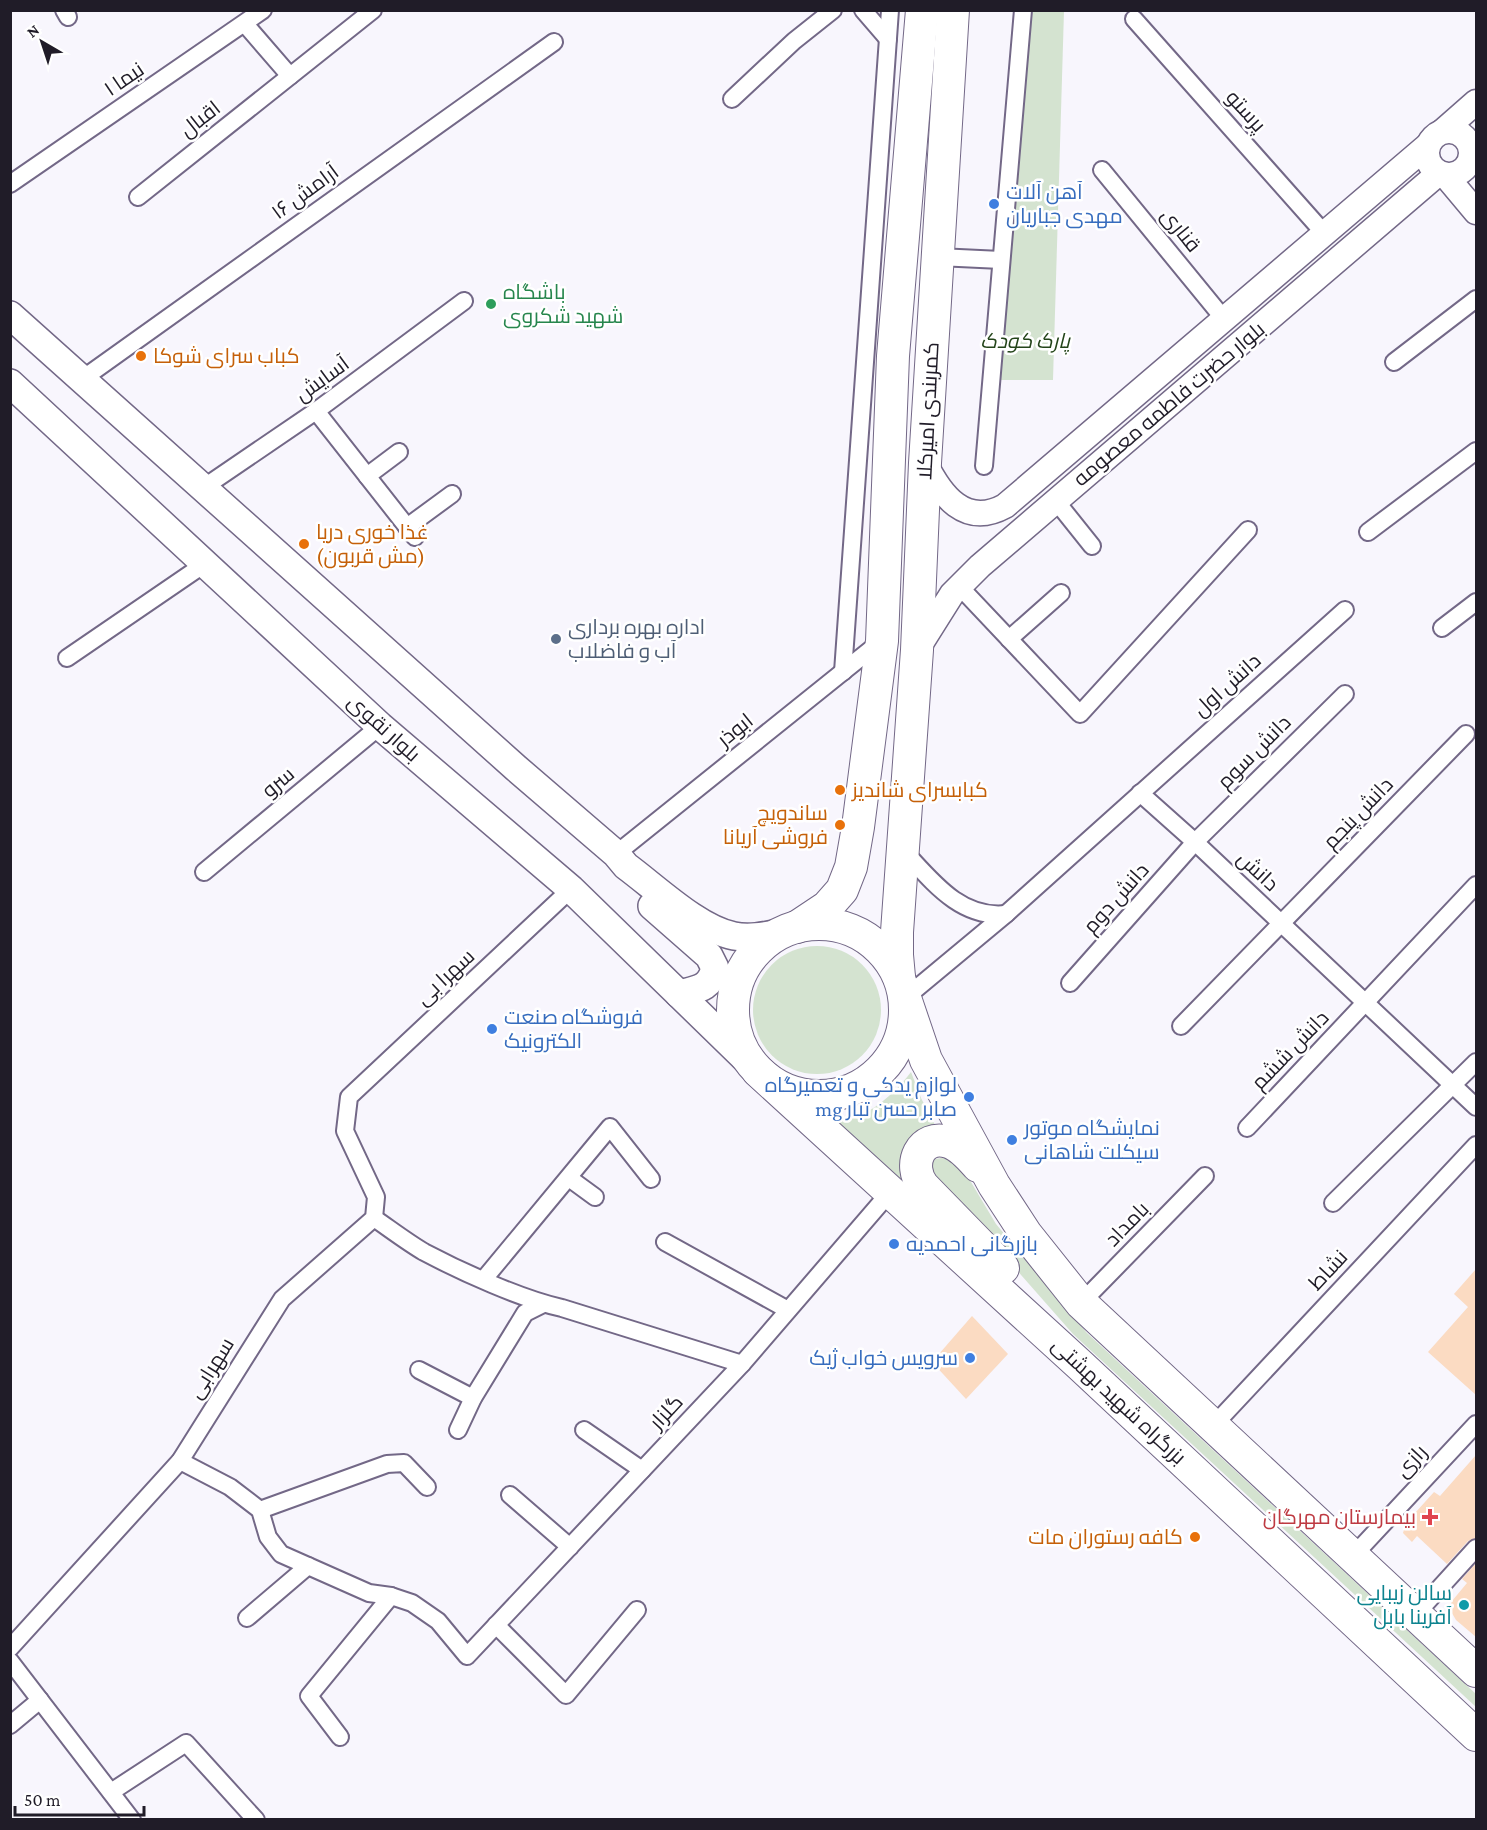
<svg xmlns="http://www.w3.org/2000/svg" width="1487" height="1830" font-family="'Crimson Pro',Cairo,serif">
  <rect width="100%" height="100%" fill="#f8f6fd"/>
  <g fill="#d4e3d0">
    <polygon points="1013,11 1064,11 1053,380 994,380"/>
    <circle cx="817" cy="1010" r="64"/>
    <path d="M 911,1072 L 921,1098 L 936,1127 C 918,1140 897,1148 902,1173 L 986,1260 L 838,1122 C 867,1118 894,1095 911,1072 Z"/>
    <polygon points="947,1157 962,1167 996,1224 1087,1333 1476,1694 1476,1707 1073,1334 1007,1259 932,1181 930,1165 935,1159"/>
  </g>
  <g fill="#fbdbc2">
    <polygon points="1476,1269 1476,1395 1428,1352 1468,1307 1454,1294"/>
    <polygon points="972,1316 1008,1354 966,1399 932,1362"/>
    <polygon points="1476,1455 1476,1538 1468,1541 1447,1564 1417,1536 1412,1542 1403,1533 1406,1523 1434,1492 1440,1496"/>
    <polygon points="1476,1563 1476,1637 1456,1620 1449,1608 1452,1601 1467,1583 1462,1579"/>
  </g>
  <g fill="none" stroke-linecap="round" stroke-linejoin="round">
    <g stroke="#736887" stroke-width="20">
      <g id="street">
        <polyline points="64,10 68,17"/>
        <polyline points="863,10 888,39"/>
        <polyline points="1134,19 1324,233"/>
        <polyline points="245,24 290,76"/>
        <polyline points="732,99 794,41 833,10"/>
        <polyline points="1102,170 1224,319"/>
        <polyline points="10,184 263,10"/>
        <polyline points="138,197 373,10"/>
        <polyline points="938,257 1001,260"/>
        <polyline points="1394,362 1476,299"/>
        <polyline points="81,380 554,42"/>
        <polyline points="316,411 415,537"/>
        <polyline points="984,466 1023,10"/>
        <polyline points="367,476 399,452"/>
        <polyline points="203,488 316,411 464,301"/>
        <polyline points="1056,501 1092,546"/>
        <polyline points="407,527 452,494"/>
        <polyline points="1368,532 1476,451"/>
        <polyline points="959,586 1080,714 1248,530"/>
        <polyline points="1442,628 1476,602"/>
        <polyline points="1009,639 1061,593"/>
        <polyline points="67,658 206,563"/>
        <polyline points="843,672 890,10"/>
        <polyline points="1140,793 1195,842 1476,1107"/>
        <path d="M 903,850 C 932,881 960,919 1006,914 L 905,998"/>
        <polyline points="616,854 880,642"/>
        <polyline points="204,872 380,726"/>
        <polyline points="1006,914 1345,610"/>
        <polyline points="1070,983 1195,842 1345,694"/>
        <polyline points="1181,1026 1466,734"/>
        <polyline points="1247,1128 1476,885"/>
        <polyline points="569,1178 595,1197"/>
        <polyline points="1333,1203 1476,1062"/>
        <path d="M 374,1218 C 390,1229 407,1242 424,1252 C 462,1272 521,1299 562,1308 L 742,1364"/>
        <polyline points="665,1242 788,1310"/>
        <polyline points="484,1279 610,1127 651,1179"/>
        <polyline points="1081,1303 1205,1176"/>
        <polyline points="419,1370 473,1398"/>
        <polyline points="1213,1426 1476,1145"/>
        <polyline points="458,1430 473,1398 525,1313 543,1304"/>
        <polyline points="584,1430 642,1470"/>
        <polyline points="180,1461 230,1487 260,1510 268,1537 281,1554 369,1593 391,1596 412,1603 438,1621 467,1656 742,1364 891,1191"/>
        <polyline points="510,1495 570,1547"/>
        <polyline points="260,1510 387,1464 404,1463 427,1487"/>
        <polyline points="1353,1556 1476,1424"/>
        <polyline points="1416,1614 1476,1548"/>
        <polyline points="247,1618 308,1566"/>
        <polyline points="496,1625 566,1695 637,1610"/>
        <polyline points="10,1648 180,1461 282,1299 374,1218 376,1197 345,1131 349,1097 571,889"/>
        <polyline points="10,1661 132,1820"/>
        <polyline points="10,1725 40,1700"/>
        <polyline points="340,1737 309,1696 391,1596"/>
        <polyline points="111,1792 186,1743 256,1820"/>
      </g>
    </g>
    <g stroke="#736887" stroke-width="27">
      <g id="secondary">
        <circle cx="1449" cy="153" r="22"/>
        <polyline points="1443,131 1476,102"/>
        <polyline points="1445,175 1476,212"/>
        <path d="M 925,463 C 941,495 965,528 1005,506 L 1427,146"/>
        <polyline points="918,648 952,594 980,566 1439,173"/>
      </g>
    </g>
    <g stroke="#736887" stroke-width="30">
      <g id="primary">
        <path d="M 10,315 L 516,768 L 616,854 L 626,866 C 656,888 698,929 734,936 C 749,939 764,936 780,933"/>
        <polyline points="10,383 380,726 571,889 758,1071"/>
        <path d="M 652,906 L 709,956 L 715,968 C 710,989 698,989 679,994"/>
      </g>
    </g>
    <g stroke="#736887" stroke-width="34">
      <g id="highway">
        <circle cx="819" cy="1010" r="86"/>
        <polyline points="797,927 827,907 842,890 851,867 858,827 882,641 893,356 922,10"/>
        <polyline points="899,977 897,955 897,932 917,650 925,463 953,10"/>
        <polyline points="905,998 926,1060 994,1185 1026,1234 1081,1303 1476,1671"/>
        <polyline points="758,1071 1080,1365 1476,1735"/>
        <path d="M 978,1166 C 970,1157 961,1146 949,1142 C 920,1133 907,1165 923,1186 L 1003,1268"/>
      </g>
    </g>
    <use href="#street" stroke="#fff" stroke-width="16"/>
    <use href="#secondary" stroke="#fff" stroke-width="24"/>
    <use href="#primary" stroke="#fff" stroke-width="27"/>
    <use href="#highway" stroke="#fff" stroke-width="32"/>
  </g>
  <g fill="#3f7fe0" stroke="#fff" stroke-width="2">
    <circle cx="994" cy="204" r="6"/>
    <circle cx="492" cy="1029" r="6"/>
    <circle cx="969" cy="1097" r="6"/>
    <circle cx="1012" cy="1140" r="6"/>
    <circle cx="894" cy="1244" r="6"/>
    <circle cx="970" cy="1358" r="6"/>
  </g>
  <circle fill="#2e9e5b" stroke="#fff" stroke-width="2" cx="491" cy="304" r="6"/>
  <g fill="#e8710a" stroke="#fff" stroke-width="2">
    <circle cx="141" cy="356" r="6"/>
    <circle cx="304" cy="544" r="6"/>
    <circle cx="840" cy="790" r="6"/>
    <circle cx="840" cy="825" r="6"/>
    <circle cx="1195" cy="1537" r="6"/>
  </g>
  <circle fill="#5c6f8a" stroke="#fff" stroke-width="2" cx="556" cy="639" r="6"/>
  <path fill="#e0444e" stroke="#fff" stroke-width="2" d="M1427 1508h6v6h6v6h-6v6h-6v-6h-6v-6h6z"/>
  <circle fill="#0f9aa8" stroke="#fff" stroke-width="2" cx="1464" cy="1605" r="6"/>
  <g text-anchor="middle" stroke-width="5" stroke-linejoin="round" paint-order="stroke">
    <g font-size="21" fill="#201c28" stroke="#fff">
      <text transform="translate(124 79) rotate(-34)" y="7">نیما ۱</text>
      <text transform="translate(1246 111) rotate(48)" y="7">پرستو</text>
      <text transform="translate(200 119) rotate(-38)" y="7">اقبال</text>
      <text transform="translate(305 192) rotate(-36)" y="7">آرامش ۱۶</text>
      <text transform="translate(1181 230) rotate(51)" y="7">قناری</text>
      <text transform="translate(322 379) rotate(-36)" y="7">آسایش</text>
      <text transform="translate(1169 404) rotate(-40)" y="7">بلوار حضرت فاطمه معصومه</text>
      <text transform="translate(928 411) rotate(-87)" y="7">کمربندی امیرکلا</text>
      <text transform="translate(1227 685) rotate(-42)" y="7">دانش اول</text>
      <text transform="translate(384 728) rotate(42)" y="7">بلوار نقوی</text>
      <text transform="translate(735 730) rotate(-39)" y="7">ابوذر</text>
      <text transform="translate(1254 752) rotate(-45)" y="7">دانش سوم</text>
      <text transform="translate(278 782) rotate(-40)" y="7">سرو</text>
      <text transform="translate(1358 813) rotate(-46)" y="7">دانش پنجم</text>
      <text transform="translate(1258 871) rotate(43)" y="7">دانش</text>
      <text transform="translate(1116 898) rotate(-48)" y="7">دانش دوم</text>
      <text transform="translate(445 977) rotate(-43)" y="7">سهرا بی</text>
      <text transform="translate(1290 1050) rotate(-46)" y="7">دانش ششم</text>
      <text transform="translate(1127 1224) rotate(-46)" y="7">بامداد</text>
      <text transform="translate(1328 1270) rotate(-47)" y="7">نشاط</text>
      <text transform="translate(211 1368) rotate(-58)" y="7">سهرابی</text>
      <text transform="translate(1119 1401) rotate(43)" y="7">بزرگراه شهید بهشتی</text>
      <text transform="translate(666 1412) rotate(-47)" y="7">گلزار</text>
      <text transform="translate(1411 1461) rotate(-47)" y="7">رازی</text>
    </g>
    <g font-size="21" fill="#366cbe" stroke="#fff" text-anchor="start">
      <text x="1006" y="199">آهن آلات<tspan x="1006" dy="24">مهدی جباریان</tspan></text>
      <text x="504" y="1024">فروشگاه صنعت<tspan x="504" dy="24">الکترونیک</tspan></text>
      <text x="957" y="1092" text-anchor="end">لوازم یدکی و تعمیرگاه<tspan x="957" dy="24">mg صابر حسن تبار</tspan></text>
      <text x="1024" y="1135">نمایشگاه موتور<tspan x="1024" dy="24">سیکلت شاهانی</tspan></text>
      <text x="906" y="1251">بازرگانی احمدیه</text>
      <text x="958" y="1365" text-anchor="end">سرویس خواب ژیک</text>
    </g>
    <g font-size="21" fill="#27864d" stroke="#fff" text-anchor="start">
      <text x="503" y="299">باشگاه<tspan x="503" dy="24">شهید شکروی</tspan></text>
    </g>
    <g font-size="21" font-style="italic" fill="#24451a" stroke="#fff">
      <text x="1025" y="348">پارک کودک</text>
    </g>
    <g font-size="21" fill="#c56008" stroke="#fff" text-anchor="start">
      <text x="153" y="363">کباب سرای شوکا</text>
      <text x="316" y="539">غذا خوری دریا<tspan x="316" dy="24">(مش قربون)</tspan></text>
      <text x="852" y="797">کبابسرای شاندیز</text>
      <text x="828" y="820" text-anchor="end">ساندویچ<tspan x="828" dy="24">فروشی آریانا</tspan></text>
      <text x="1183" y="1544" text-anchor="end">کافه رستوران مات</text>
    </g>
    <g font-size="21" fill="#4e5e75" stroke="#fff" text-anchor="start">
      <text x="568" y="634">اداره بهره برداری<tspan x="568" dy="24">آب و فاضلاب</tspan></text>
    </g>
    <g font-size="21" fill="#be3a42" stroke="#fff" text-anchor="end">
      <text x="1416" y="1524">بیمارستان مهرگان</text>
    </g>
    <g font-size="21" fill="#0d838f" stroke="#fff" text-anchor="end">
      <text x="1452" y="1600">سالن زیبایی<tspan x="1452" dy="24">آفرینا بابل</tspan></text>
    </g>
  </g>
  <rect width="1487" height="1830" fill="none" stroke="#201c28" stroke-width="24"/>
  <g transform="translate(42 42) rotate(321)" stroke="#ffffff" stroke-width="4.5" paint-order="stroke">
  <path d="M0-4.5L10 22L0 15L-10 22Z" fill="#201c28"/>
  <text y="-9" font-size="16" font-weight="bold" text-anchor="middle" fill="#201c28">N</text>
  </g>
  <path d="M15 1806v9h129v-9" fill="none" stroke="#201c28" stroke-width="3"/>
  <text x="24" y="1806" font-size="18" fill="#201c28" stroke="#ffffff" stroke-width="4.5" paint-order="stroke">50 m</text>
</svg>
